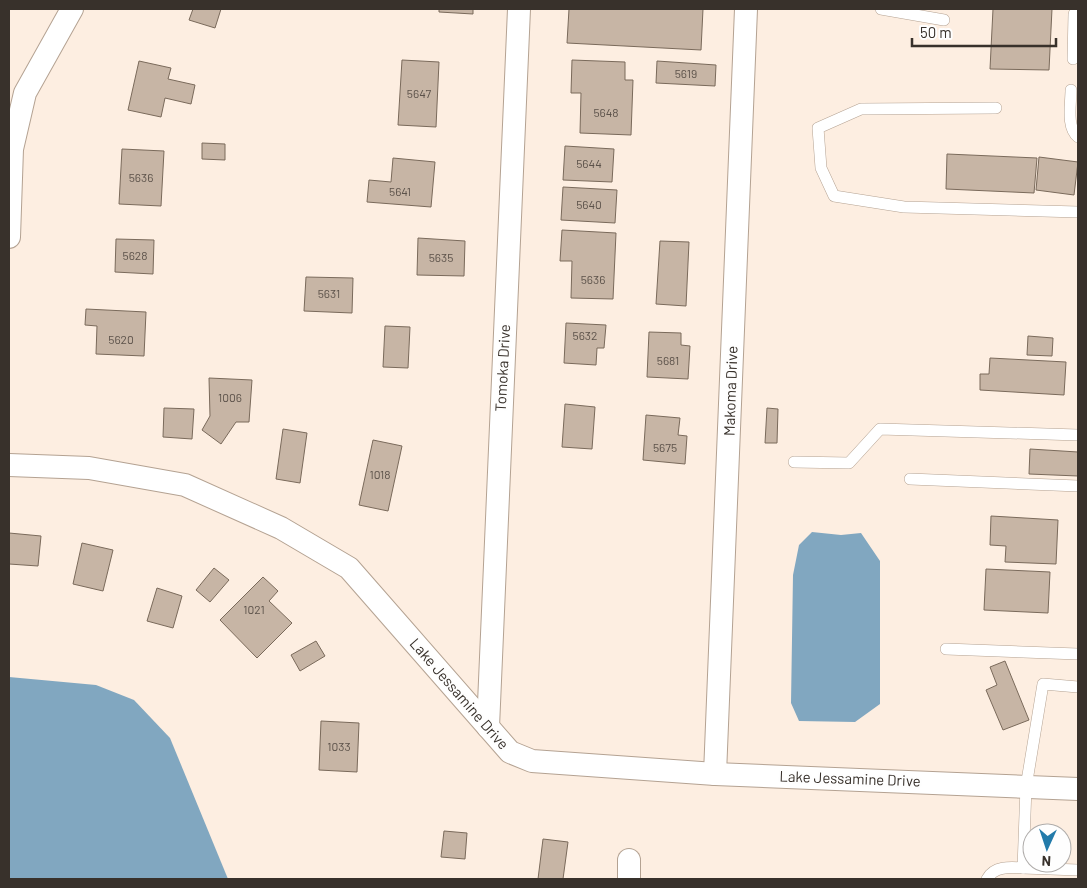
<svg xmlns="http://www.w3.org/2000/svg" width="1087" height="888" font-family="Barlow,sans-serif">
  <rect width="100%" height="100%" fill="#fdeee1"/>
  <g fill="#81a7c0">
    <polygon points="812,532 841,535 861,533 880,561 880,704 855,722 799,721 791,703 793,575 799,545"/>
    <polygon points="9,677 96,685 134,700 170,738 228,879 9,879"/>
  </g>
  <g fill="#c7b5a5" stroke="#7a6a5b">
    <polygon points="193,9 221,9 215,28 189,20"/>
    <polygon points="439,9 473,9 473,14 439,12"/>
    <polygon points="569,9 703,9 701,50 567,43"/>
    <polygon points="993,9 1052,9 1049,70 990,69"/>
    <polygon points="402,60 439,62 436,127 398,125"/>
    <polygon points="572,60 625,62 625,80 633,80 631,135 580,133 581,93 571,93"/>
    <polygon points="139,61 171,68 168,79 195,85 191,104 165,98 161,117 128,110"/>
    <polygon points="657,61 716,65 715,86 656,83"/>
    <polygon points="202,143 225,144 225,160 202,159"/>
    <polygon points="565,146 614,149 612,182 563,180"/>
    <polygon points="122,149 164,151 161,206 119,204"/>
    <polygon points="947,154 1037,158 1034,193 946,189"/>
    <polygon points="1039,157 1078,162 1074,195 1036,190"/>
    <polygon points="393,158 435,162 431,207 367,202 369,180 391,182"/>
    <polygon points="563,187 617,190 615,223 561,220"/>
    <polygon points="562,230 616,233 613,299 571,298 572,261 560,261"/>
    <polygon points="418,238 465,241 464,276 417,275"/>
    <polygon points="116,239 154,240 153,274 115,272"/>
    <polygon points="660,241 689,242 686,306 656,304"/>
    <polygon points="306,277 353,278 352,313 304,311"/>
    <polygon points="86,309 146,312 144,356 96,354 97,326 85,325"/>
    <polygon points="566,323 606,325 604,348 597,348 596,365 564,363"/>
    <polygon points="385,326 410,327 408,368 383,367"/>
    <polygon points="649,332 681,333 681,345 690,346 688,379 647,377"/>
    <polygon points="1028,336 1053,338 1052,356 1027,355"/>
    <polygon points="990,358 1066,362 1064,395 980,390 980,374 989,374"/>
    <polygon points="209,378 252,380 249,422 236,422 221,444 202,430 210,416"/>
    <polygon points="565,404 595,407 592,449 562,447"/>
    <polygon points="164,408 194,409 192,439 163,437"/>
    <polygon points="767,408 778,409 777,443 765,443"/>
    <polygon points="646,415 680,418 678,435 687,436 685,464 643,460"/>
    <polygon points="283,429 307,433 300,483 276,479"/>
    <polygon points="373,440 402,446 388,511 359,505"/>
    <polygon points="1030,449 1078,452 1078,476 1029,474"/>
    <polygon points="991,516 1058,520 1056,564 1005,562 1006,546 990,545"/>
    <polygon points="9,533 41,536 38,566 9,564"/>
    <polygon points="82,543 113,550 103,591 73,584"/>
    <polygon points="214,568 229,580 210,602 196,590"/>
    <polygon points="986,569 1050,572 1048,613 984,610"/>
    <polygon points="263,577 278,591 269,601 292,623 257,658 220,620"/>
    <polygon points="157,588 182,596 173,628 147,621"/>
    <polygon points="316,641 325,656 300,671 291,655"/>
    <polygon points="1005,661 1029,720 1003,730 986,690 997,685 990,667"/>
    <polygon points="321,721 359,723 357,772 319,770"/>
    <polygon points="444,831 467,833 465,859 441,857"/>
    <polygon points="543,839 568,842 563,879 538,879"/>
  </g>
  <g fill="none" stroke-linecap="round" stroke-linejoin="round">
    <g stroke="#b4a292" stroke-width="12">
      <g id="service">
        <polyline points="881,9 944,20"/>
        <polyline points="1073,59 1074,14 1078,14"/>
        <path d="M 1071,90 C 1071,104 1066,127 1078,137"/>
        <polyline points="996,108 861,109 818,128 821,168 834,196 904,207 1078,212"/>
        <polyline points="794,462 849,463 880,429 1078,435"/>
        <polyline points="910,479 1078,486"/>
        <polyline points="946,649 1078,654"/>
        <polyline points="1078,687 1043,684 1026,787 1023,868 1078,870"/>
        <path d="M 987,879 C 994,866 1010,867 1023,868"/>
      </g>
    </g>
    <g stroke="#b4a292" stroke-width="24">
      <g id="minor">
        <polyline points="9,237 12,149 25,93 72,9"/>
        <polyline points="9,465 89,468 185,485 281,528 349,568 510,752 532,761 715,774 1078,789"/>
        <polyline points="488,727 519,9"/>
        <polyline points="715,774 746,9"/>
        <polyline points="629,879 629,860"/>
      </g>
    </g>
    <use href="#service" stroke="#fff" stroke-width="11"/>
    <use href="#minor" stroke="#fff" stroke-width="22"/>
  </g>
  <g text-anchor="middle" stroke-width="4.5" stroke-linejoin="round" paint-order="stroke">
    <g font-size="12" fill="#5c524a">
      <text x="686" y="78">5619</text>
      <text x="419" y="98">5647</text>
      <text x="606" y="117">5648</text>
      <text x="589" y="168">5644</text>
      <text x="141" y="182">5636</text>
      <text x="400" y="196">5641</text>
      <text x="589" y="209">5640</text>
      <text x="135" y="260">5628</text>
      <text x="441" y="262">5635</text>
      <text x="593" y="284">5636</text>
      <text x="329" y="298">5631</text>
      <text x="585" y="340">5632</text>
      <text x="121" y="344">5620</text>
      <text x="668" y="365">5681</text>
      <text x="230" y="402">1006</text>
      <text x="665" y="452">5675</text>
      <text x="380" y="479">1018</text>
      <text x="254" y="614">1021</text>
      <text x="339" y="751">1033</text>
    </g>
    <g font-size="15" fill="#38312b" stroke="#fefefe">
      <text transform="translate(503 368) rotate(-87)" y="5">Tomoka Drive</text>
      <text transform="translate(731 391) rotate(-88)" y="5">Makoma Drive</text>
      <text transform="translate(459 694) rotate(49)" y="5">Lake Jessamine Drive</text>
      <text transform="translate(850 779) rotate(2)" y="5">Lake Jessamine Drive</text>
    </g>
  </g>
  <rect width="1087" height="888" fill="none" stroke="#38312b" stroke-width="20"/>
  <g transform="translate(1047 848) rotate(183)"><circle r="24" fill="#fefefe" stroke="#afacaa"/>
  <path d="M0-4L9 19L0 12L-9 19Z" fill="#237baa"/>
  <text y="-8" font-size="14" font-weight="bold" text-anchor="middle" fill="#38312b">N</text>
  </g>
  <path d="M912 38v8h144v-8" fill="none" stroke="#38312b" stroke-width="2.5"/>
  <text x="920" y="38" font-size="15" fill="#38312b" stroke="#fefefe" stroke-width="4" paint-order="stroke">50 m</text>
</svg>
